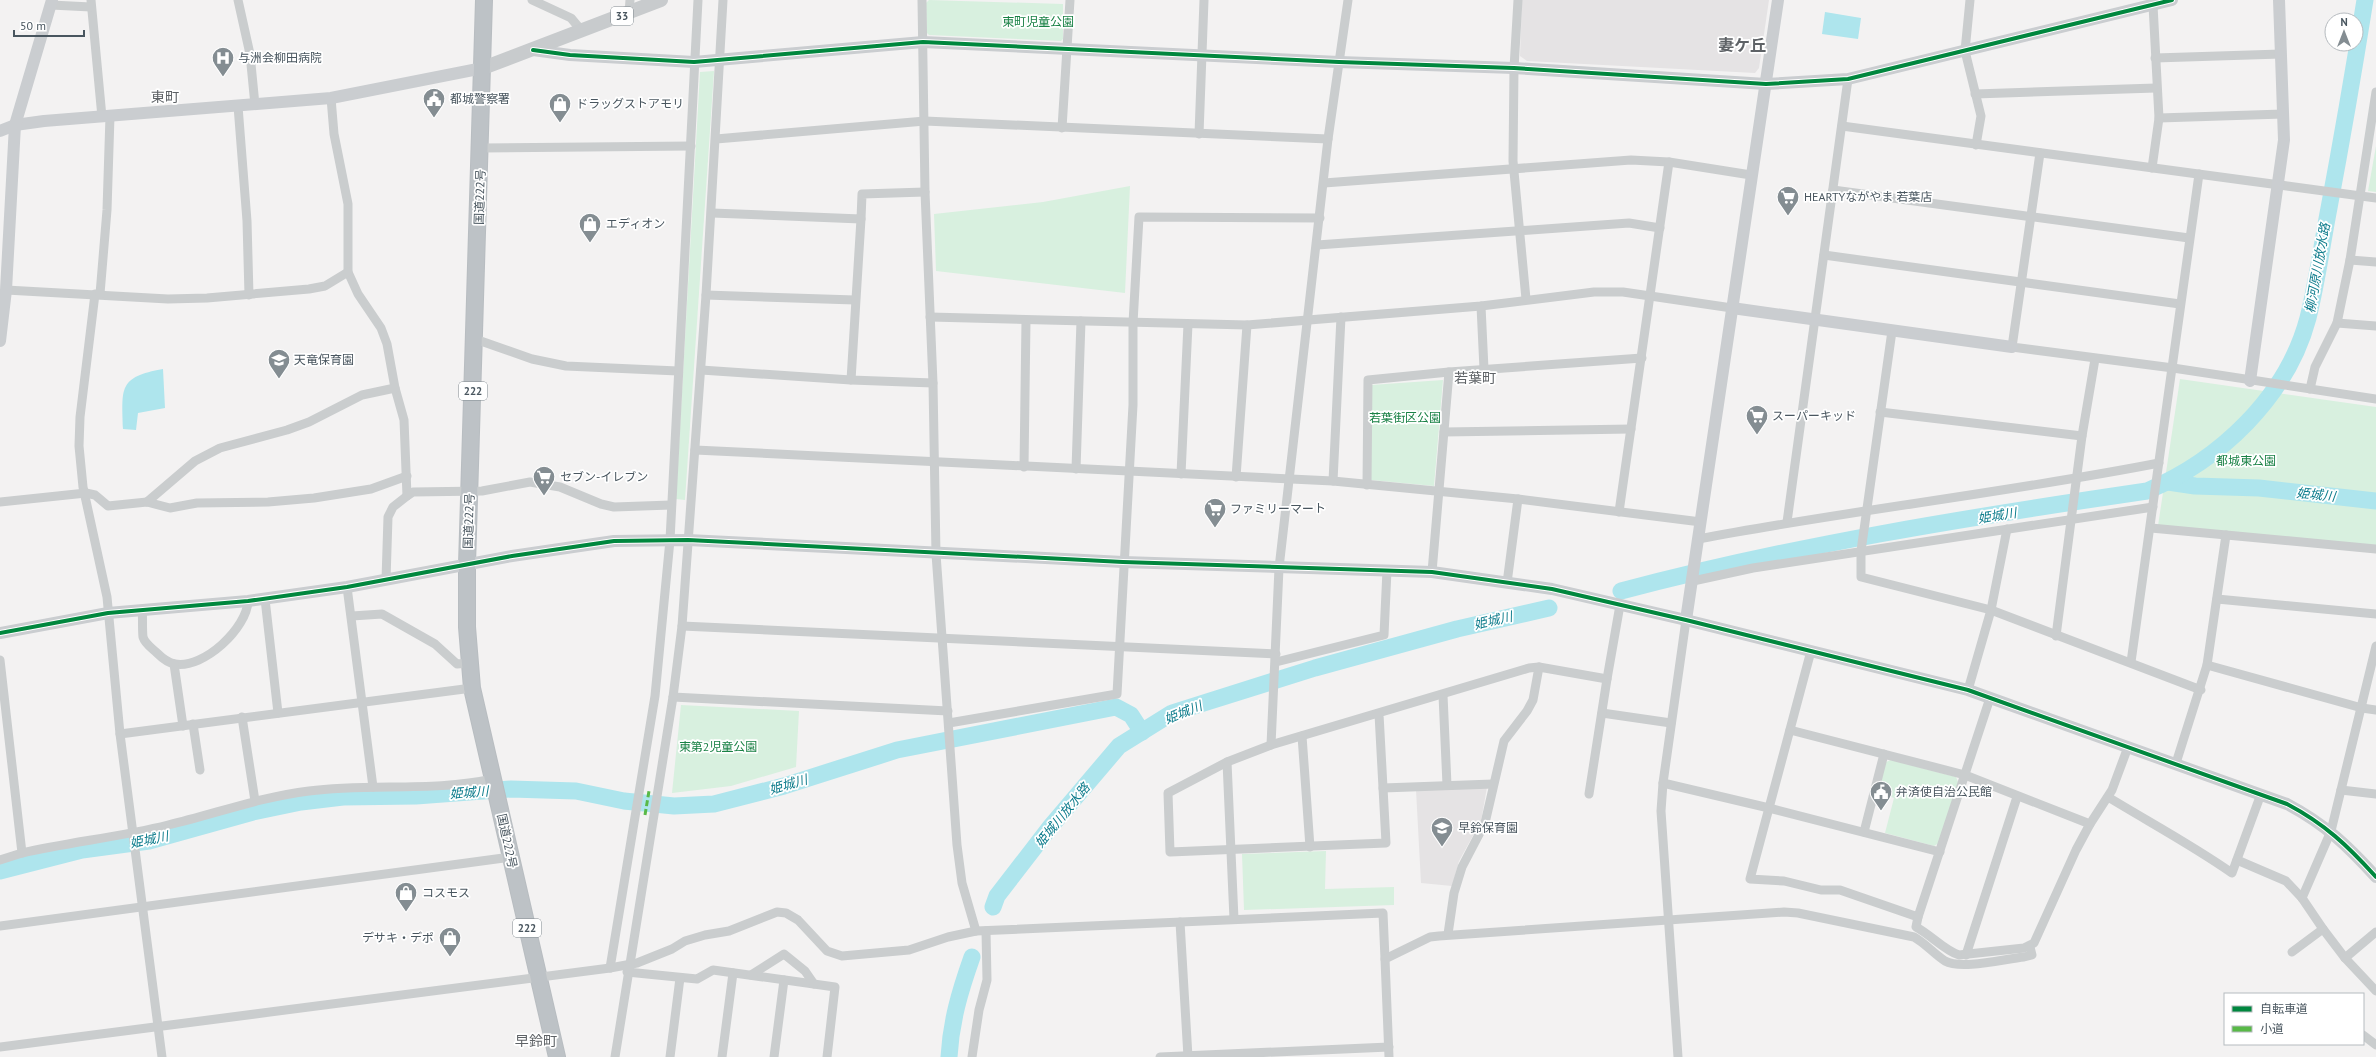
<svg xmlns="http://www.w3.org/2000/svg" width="2376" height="1057" font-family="'PT Sans','Noto Sans JP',sans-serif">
  <rect width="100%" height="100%" fill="#f3f2f2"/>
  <g fill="#e5e3e4">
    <polygon points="1522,0 1769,0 1759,68 1755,73 1527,61 1520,56"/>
    <polygon points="1487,787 1481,821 1459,861 1452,886 1421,883 1416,790"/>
  </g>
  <g fill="#d8f0df">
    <polygon points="929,0 1063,4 1063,39 1061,41 929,35 927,33 926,3"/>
    <polygon points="714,71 685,500 676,499 700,72"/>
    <polygon points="2376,146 2376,192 2368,191"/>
    <polygon points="1130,186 1125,293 936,271 934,214 1043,202"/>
    <polygon points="2180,379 2376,407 2376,545 2158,526"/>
    <polygon points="1443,380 1434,486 1371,480 1371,385"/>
    <polygon points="681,705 799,711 796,767 731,786 672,793"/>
    <polygon points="1891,760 1956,777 1958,782 1939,843 1934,846 1885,833 1894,798 1878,792 1886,762"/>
    <polygon points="1326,851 1325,889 1394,887 1394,905 1244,910 1242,854"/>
  </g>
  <g fill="#aee5ed">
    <polygon points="1825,12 1861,18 1858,39 1822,34"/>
    <path d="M 163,369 L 165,408 L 138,413 L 136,430 L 123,429 C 122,388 118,377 163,369 Z"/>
  </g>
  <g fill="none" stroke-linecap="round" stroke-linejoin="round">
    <g stroke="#aee5ed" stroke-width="17">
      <polyline points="2168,482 2195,486 2259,488 2376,501"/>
      <path d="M 1621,591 C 1794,545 1970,517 2147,491 C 2220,460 2287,397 2308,318 C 2317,282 2322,244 2329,208 C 2342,139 2354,69 2365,0"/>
      <polyline points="0,871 82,850 149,841 253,812 301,802 343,797 416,796 511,789 576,791 624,801 674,806 714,804 784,786 897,750 1116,707 1131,715 1142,732"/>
      <polyline points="993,907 997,896 1051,826 1119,746 1172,713 1315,668 1457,629 1549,608"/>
      <path d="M 949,1057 C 951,1021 960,991 972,957"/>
    </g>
    <g stroke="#b8bdc1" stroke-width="18">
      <polyline id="highway" points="484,0 467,565 467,627 472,688 557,1057"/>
    </g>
    <g stroke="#cacdce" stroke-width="9">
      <polyline points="91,0 102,117"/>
      <polyline points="238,0 250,54 255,105"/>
      <polyline points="532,0 571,18 581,30"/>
      <polyline points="922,0 925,192 933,383 936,554 957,845 962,883 976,931"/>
      <polyline points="1518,0 1514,68 1513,161 1526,299"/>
      <polyline points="1970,0 1965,51 1981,116 1976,145"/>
      <polyline points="51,5 91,7"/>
      <polyline points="629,13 630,0"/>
      <polyline points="2155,58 2281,54"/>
      <polyline points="1975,94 2156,88"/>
      <polyline points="331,98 334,134 348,204 348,272 358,294 381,328 387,344 395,388 404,420 407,496 413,492 482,491 530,482 560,487 601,504 614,507 671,505"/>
      <polyline points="238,106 247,221 249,295"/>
      <polyline points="2159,118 2283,114"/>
      <polyline points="1842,126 2376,198"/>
      <polyline points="1062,128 1070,0"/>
      <polyline points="1199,134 1204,0"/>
      <polyline points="716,139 925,121 1328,139"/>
      <polyline points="482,148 691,146"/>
      <polyline points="2040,153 2012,347 2173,368 2376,399"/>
      <polyline points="2152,168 2159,118 2153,5"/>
      <polyline points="1324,183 1631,160 1669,162 1751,175"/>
      <polyline points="1833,190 2189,238"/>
      <polyline points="712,213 861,219 862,194 925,192"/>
      <polyline points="1317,245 1629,223 1660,228"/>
      <polyline points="1824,255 2180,304"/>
      <polyline points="2350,260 2376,262"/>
      <polyline points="6,290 168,299 207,298 309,289 325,286 348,272"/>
      <polyline points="95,294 80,417 79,446 83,487 107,597 120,734 162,1057"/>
      <polyline points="100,294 107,210 110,116"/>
      <polyline points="706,295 855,300"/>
      <polyline points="1481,306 1484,369"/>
      <polyline points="930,317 1247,325 1481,306 1594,292 1623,292 1732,308"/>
      <polyline points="2337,323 2376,326"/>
      <polyline points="1892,331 1861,551 1861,577 1991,610 2201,690"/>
      <polyline points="475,339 532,359 566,366 678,371"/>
      <polyline points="701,370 851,380 933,383"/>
      <polyline points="851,380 861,219"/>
      <polyline points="2310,389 2315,367 2337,323 2350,260 2376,92"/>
      <polyline points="1880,412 2082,436"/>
      <polyline points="1444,432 1631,429"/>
      <polyline points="695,450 1333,481 1518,499 1701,522"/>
      <polyline points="1024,467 1026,320"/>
      <polyline points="1076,469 1081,321"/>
      <polyline points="1181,474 1188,324"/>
      <polyline points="1236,477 1247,325"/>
      <polyline points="1333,481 1341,317"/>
      <polyline points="1367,485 1368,380 1449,372"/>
      <polyline points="0,502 86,493 95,495 108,506 147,502 170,508 197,503 268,502 314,498 371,489 407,476"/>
      <polyline points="147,502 195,461 220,448 287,430 309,422 362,395 395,388"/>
      <polyline points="1619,512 1669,162"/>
      <polyline points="1787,522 1848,79"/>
      <polyline points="2151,528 2376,549"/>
      <path d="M 1698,539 C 1851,510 2006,493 2159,463"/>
      <polyline points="1432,572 1449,372 1642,358"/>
      <polyline points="386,580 388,517 393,507 407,496"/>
      <polyline points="1693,581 1753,568 2153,507"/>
      <polyline points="1507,583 1518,499"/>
      <polyline points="347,587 373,787"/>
      <polyline points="265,599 278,713"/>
      <polyline points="2217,599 2376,614"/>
      <path d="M 142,609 C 143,618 142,628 143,637 C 145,644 152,648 157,653 C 161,657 169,663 175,664 C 204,669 247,628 248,601"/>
      <polyline points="352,616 382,614 435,644 457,664 469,663"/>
      <polyline points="682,626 1276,654"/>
      <polyline points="2056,636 2082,436 2095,359"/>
      <path d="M 1811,651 L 1750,879 L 1784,881 L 1821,890 L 1840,890 L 1918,917 L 1916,927 C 1931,935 1945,951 1959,955 L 2024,948 L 2034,943 L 2076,850 L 2090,824"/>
      <polyline points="0,660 22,853"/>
      <polyline points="1276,662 1384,635 1387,570"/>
      <polyline points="2131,662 2199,174"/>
      <polyline points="174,664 183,726"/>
      <polyline points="2207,665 2362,708 2376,710"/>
      <polyline points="1968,690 1991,610 2007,529"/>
      <polyline points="1443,695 1447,785"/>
      <polyline points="673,697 948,711"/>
      <polyline points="1602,713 1671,723"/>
      <polyline points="1379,714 1386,843 1170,852 1168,793 1227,762 1271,745 1529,668 1539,667 1607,679 1620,605"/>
      <polyline points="242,717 255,801"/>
      <polyline points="949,723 1117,694 1133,405 1133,323 1139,217 1320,218"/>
      <polyline points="193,724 200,770"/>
      <polyline points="1790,730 1965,775 2090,824 2112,790 2128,747"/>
      <polyline points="120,734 472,688"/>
      <polyline points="1302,736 1310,847"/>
      <polyline points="1271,745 1279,568 1328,139 1348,0"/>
      <polyline points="1227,762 1234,919"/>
      <polyline points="2176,763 2207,665 2226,535"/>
      <polyline points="1663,783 1769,808 1940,852"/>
      <polyline points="1383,788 1493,784"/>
      <polyline points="2341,790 2376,794"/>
      <polyline points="1589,794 1607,679"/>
      <path d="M 2108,797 C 2149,822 2192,845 2232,873 L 2261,794"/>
      <polyline points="1864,832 1884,754"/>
      <path d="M 0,860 L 22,853 C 70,842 120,837 168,825 C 215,814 260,797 309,791 C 370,783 433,792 493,779"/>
      <polyline points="2237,860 2286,881 2302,898 2323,929"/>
      <polyline points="2302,898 2331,831 2376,646"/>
      <polyline points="1918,917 1990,698"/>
      <polyline points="1180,922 1188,1057"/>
      <polyline points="0,926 511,857"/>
      <polyline points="1448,934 1454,893 1462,867 1485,823 1504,741 1527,711 1533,700 1539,667"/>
      <polyline points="2292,952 2323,929 2345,958 2376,991"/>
      <polyline points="1966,955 2017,797"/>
      <polyline points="2345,958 2376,932"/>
      <polyline points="610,968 655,696 670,540 698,0"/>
      <polyline points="627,972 697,979 713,970 835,987 827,1057"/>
      <polyline points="751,975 784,954 805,971 814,984"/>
      <polyline points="2363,1035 2376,1045"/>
      <polyline points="0,1047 610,968 637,963 672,949 685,941 705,935 729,931 777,912 786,913 798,920 827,951 842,956 909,950 948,937 976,931 1383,913 1385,959"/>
      <polyline points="615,1057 673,697 682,626 706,295 723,0"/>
      <polyline points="670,1057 680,978"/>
      <polyline points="722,1057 733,973"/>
      <polyline points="774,1057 784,980"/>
      <polyline points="972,1057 979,1010 987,980 986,931"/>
      <polyline points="1160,1057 1389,1047"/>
      <path d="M 1389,1057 L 1385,959 L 1430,937 L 1439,936 L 1784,912 L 1798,913 L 1914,937 C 1925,943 1934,954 1945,961 C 1961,970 2004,959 2024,957 L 2032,955 L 2030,947"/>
      <polyline points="1678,1057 1661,811 1663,783 1686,620"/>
    </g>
    <g stroke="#cacdd0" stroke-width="12">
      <polyline points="533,50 570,55 694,62 923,42 1339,62 1514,68 1766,84 1848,79 2172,0"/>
      <polyline points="0,131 15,125 44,121 331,98 483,68"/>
      <polyline points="1732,308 2012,347"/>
      <polyline points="0,341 6,290 15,125 52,0"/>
      <polyline points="2250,381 2284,140 2279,0"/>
      <polyline points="1686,620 1778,0"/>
      <path d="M 0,633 L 108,613 L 248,601 L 347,587 L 512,556 L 614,541 L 688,540 L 1123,562 L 1432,572 L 1552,589 L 1686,620 L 1968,690 L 2287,804 C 2325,824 2348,846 2376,877"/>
    </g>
    <polyline stroke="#c8cbcd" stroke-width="14" points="483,68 661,0"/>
    <use href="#highway" stroke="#bdc2c6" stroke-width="16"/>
    <polyline stroke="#58b947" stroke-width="3" stroke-dasharray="6 3" stroke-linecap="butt" points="645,815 649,791"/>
    <g stroke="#fff" stroke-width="6">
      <g id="cycleway">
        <polyline points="533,50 570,55 694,62 923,42 1339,62 1514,68 1766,84 1848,79 2172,0"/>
        <path d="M 0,633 L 108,613 L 248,601 L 347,587 L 512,556 L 614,541 L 688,540 L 1123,562 L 1432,572 L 1552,589 L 1686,620 L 1968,690 L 2287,804 C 2325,824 2348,846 2376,877"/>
      </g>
    </g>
    <use href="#cycleway" stroke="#00873e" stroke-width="4"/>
  </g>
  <defs>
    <g id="hospital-pin" transform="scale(1.15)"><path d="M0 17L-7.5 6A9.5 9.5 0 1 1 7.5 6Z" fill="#848d92" stroke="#fff"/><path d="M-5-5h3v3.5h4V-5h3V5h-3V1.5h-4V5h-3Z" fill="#fff"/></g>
    <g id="civic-pin" transform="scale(1.15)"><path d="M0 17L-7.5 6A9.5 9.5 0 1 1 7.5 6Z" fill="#848d92" stroke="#fff"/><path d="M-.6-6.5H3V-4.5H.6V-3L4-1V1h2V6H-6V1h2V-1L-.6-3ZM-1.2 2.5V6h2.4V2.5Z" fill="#fff"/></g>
    <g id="shop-pin" transform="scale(1.15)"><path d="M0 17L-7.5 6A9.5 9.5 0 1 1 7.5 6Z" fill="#848d92" stroke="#fff"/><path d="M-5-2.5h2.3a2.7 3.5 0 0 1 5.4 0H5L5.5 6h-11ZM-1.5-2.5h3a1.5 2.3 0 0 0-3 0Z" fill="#fff"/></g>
    <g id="supermarket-pin" transform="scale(1.15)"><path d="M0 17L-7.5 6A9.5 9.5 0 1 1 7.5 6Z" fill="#848d92" stroke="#fff"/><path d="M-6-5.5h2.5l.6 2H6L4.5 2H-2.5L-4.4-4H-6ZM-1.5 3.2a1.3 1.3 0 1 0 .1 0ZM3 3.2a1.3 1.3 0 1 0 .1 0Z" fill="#fff"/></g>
    <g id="school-pin" transform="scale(1.15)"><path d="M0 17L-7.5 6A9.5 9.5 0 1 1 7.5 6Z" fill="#848d92" stroke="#fff"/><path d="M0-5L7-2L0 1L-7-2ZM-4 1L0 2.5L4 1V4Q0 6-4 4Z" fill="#fff"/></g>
  </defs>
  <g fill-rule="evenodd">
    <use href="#hospital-pin" x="223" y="58"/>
    <use href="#civic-pin" x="434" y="99"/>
    <use href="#shop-pin" x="560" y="104"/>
    <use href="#supermarket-pin" x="1788" y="197"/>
    <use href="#shop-pin" x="590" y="224"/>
    <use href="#school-pin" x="279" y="360"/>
    <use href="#supermarket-pin" x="1757" y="416"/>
    <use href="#supermarket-pin" x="544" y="477"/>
    <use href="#supermarket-pin" x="1215" y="509"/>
    <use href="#civic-pin" x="1881" y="792"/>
    <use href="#school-pin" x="1442" y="828"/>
    <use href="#shop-pin" x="406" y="893"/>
    <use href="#shop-pin" x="450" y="938"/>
  </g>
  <g text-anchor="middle" stroke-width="3.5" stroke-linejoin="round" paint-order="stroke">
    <g fill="#fff" stroke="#80898f" stroke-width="1">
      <rect x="611" y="7" width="22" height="18" rx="3"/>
      <rect x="459" y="382" width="28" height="18" rx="3"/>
      <rect x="513" y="919" width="28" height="18" rx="3"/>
    </g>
    <g font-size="11" font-weight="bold" fill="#49565f">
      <text x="622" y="20">33</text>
      <text x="473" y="395">222</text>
      <text x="527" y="932">222</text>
    </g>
    <g font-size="12" fill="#198145" stroke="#fff">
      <text x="1038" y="26">東町児童公園</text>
      <text x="1405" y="422">若葉街区公園</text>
      <text x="2246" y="465">都城東公園</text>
      <text x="718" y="751">東第2児童公園</text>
    </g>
    <g font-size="12" fill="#49565f" stroke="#fff" text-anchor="start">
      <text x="238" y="62">与洲会柳田病院</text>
      <text x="450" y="103">都城警察署</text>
      <text x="576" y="108">ドラッグストアモリ</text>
      <text x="1804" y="201">HEARTYながやま 若葉店</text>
      <text x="606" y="228">エディオン</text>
      <text x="294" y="364">天竜保育園</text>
      <text x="1772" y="420">スーパーキッド</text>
      <text x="560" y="481">セブン-イレブン</text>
      <text x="1230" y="513">ファミリーマート</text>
      <text x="1896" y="796">弁済使自治公民館</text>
      <text x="1458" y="832">早鈴保育園</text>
      <text x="422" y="897">コスモス</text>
      <text x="434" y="942" text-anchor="end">デサキ・デポ</text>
    </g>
    <g font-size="12" fill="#49565f" stroke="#fff">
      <text transform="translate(480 197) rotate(-88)" y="4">国道222号</text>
      <text transform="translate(469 521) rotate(-88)" y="4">国道222号</text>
      <text transform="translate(507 841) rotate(78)" y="4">国道222号</text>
    </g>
    <g font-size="13" font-style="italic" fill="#0f7d8d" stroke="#fff">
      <text transform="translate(2317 268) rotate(-80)" y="5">柳河原川放水路</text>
      <text transform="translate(2316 494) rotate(6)" y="5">姫城川</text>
      <text transform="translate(1997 515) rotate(-9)" y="5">姫城川</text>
      <text transform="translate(1493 620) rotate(-13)" y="5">姫城川</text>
      <text transform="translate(1183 712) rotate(-22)" y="5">姫城川</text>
      <text transform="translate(788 784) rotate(-16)" y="5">姫城川</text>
      <text transform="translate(469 792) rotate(-4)" y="5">姫城川</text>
      <text transform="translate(1062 815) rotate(-51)" y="5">姫城川放水路</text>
      <text transform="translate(149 839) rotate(-11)" y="5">姫城川</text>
    </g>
    <g font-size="14" fill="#5e6266" stroke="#fff">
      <text x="165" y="102">東町</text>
      <text x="1475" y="383">若葉町</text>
      <text x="536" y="1046">早鈴町</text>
    </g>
    <g font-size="16" font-weight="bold" fill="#5e6266" stroke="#fff">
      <text x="1742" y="51">妻ケ丘</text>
    </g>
  </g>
  <rect x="2224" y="993" width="140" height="52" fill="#ffffff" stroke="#b6bbbf"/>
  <rect x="2232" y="1006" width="20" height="6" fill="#00873e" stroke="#b6bbbf"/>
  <text x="2260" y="1013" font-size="12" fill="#49565f">自転車道</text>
  <rect x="2232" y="1026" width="20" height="6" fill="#58b947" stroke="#b6bbbf"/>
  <text x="2260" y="1033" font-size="12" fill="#49565f">小道</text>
  <g transform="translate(2344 32)"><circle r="19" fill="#ffffff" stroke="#b6bbbf"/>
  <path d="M0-3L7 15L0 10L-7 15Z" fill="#848d92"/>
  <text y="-6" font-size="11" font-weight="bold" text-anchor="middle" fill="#49565f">N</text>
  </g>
  <path d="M14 30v6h70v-6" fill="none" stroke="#49565f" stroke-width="2"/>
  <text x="20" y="30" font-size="12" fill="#49565f" stroke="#ffffff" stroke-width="3" paint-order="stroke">50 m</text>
</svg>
